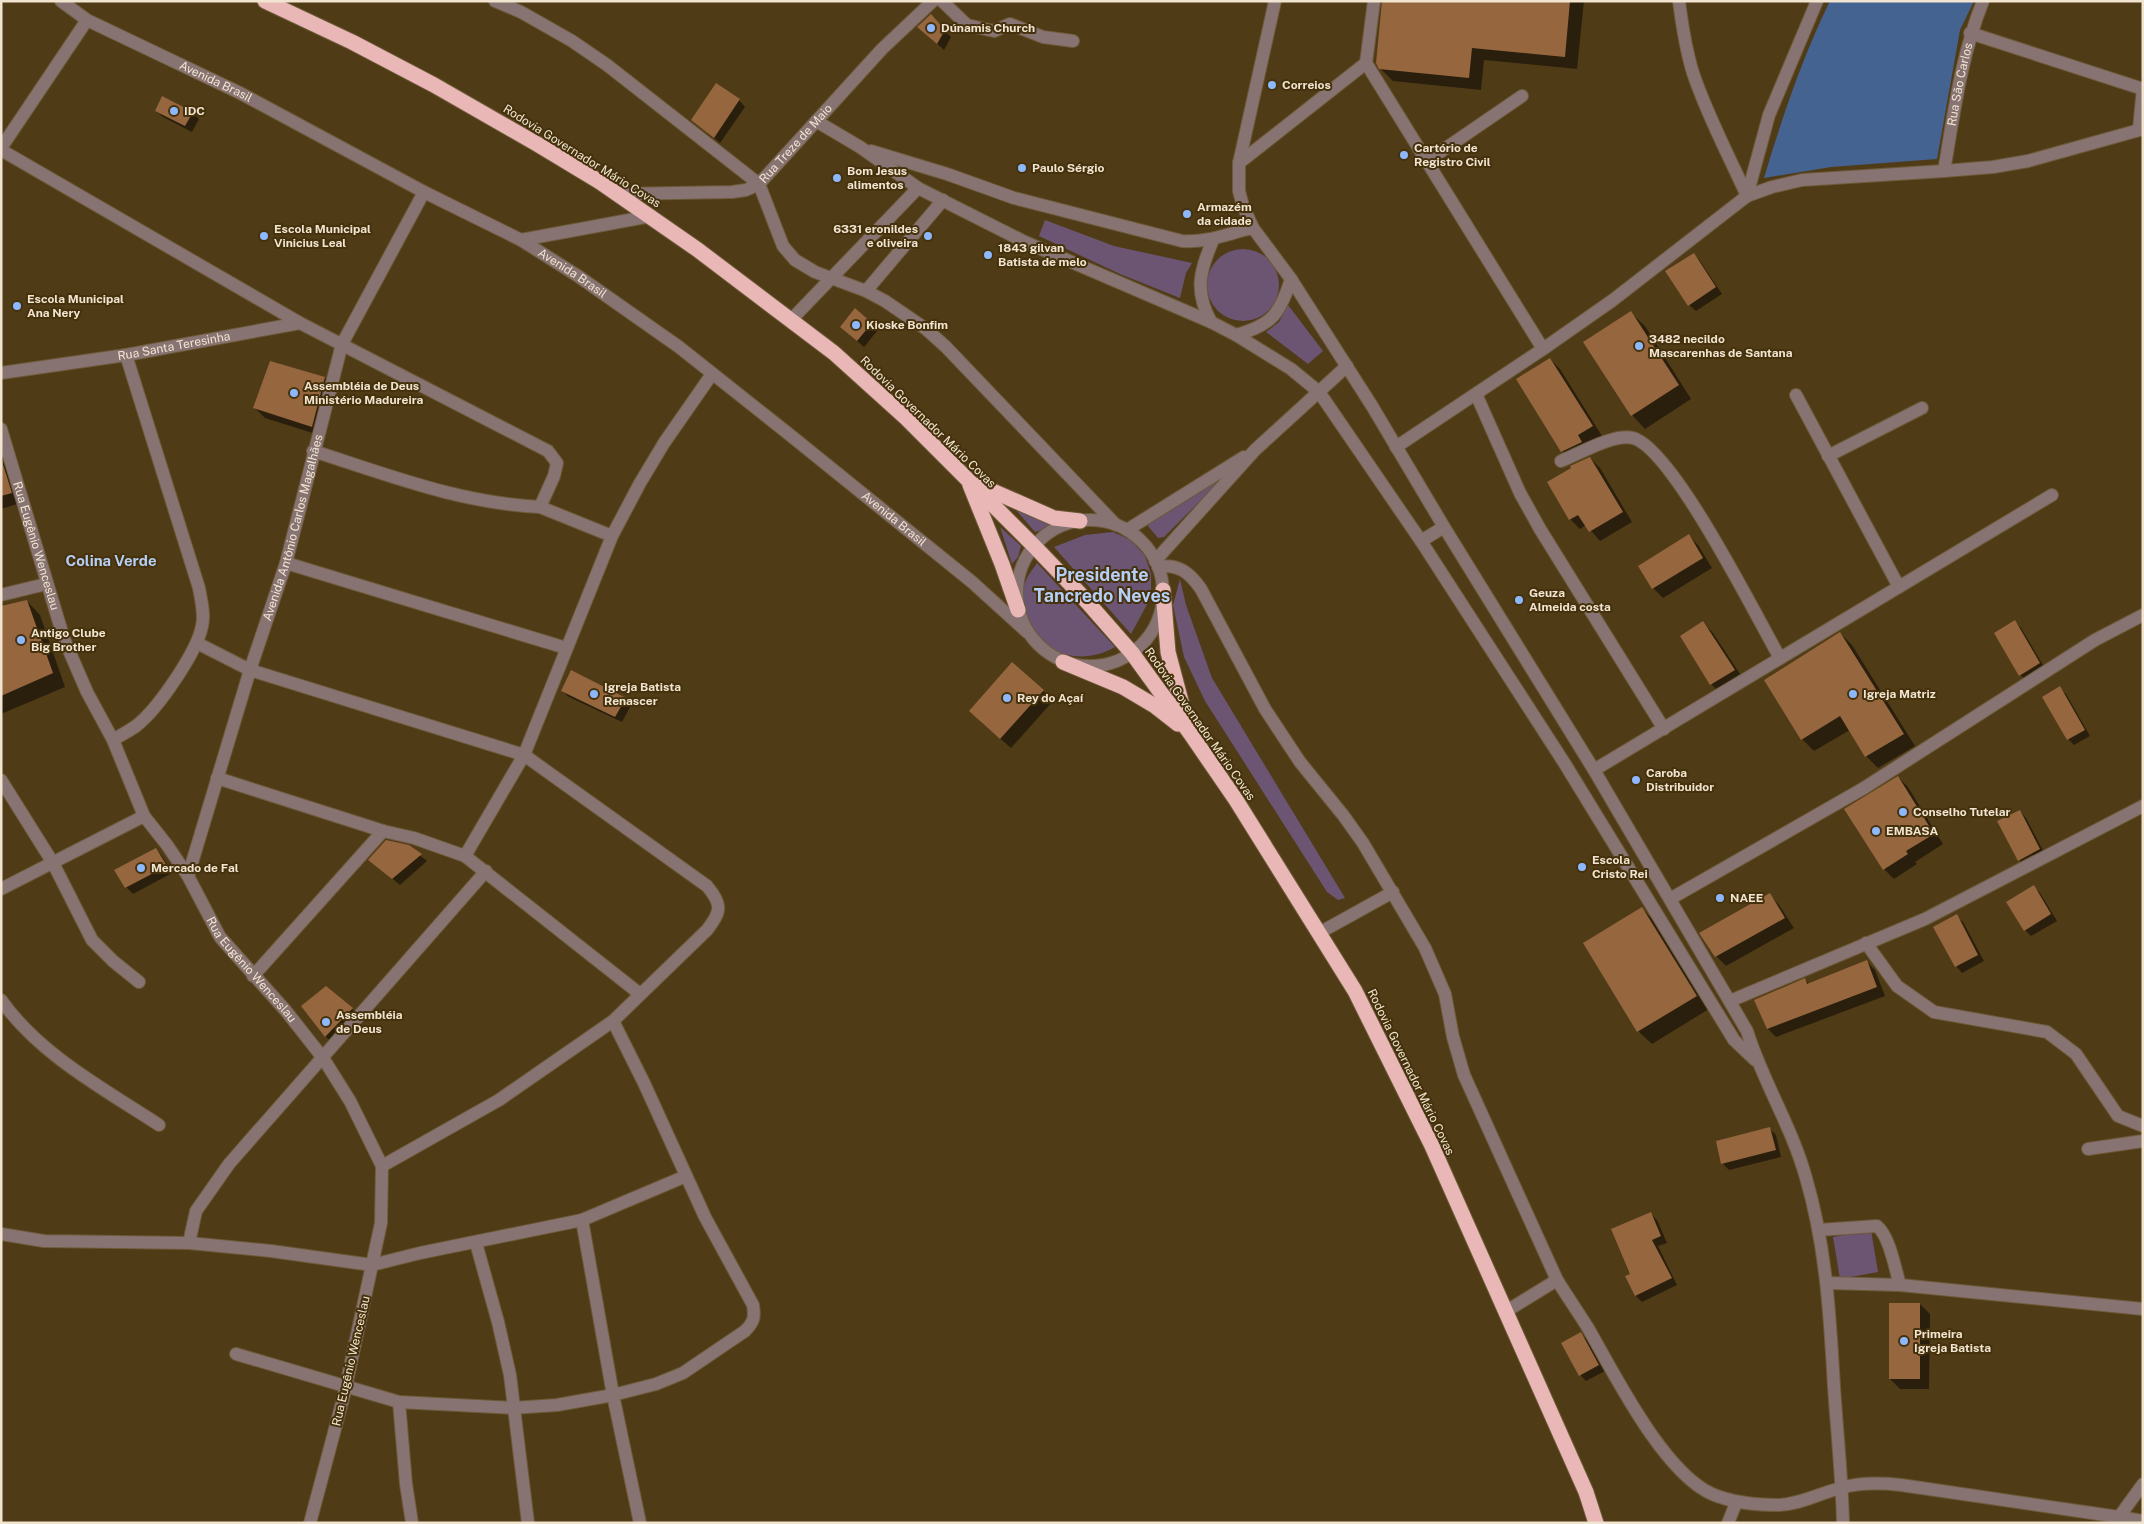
<svg xmlns="http://www.w3.org/2000/svg" width="2144" height="1524" font-family="'Public Sans',sans-serif">
  <rect width="100%" height="100%" fill="#503b17"/>
  <g fill="#6c5473">
    <polygon points="1045,220 1114,246 1192,263 1186,273 1180,298 1120,274 1039,236"/>
    <circle cx="1243" cy="285" r="36"/>
    <polygon points="1288,305 1323,351 1308,364 1266,332 1279,322"/>
    <polygon points="1224,477 1164,537 1158,538 1148,526 1149,522"/>
    <polygon points="1016,510 1052,523 1045,529 1035,532"/>
    <polygon points="1000,527 1021,546 1018,557 1012,564"/>
    <polygon points="1113,532 1131,540 1145,556 1151,574 1151,597 1131,634 1054,547 1085,535"/>
    <path d="M 1037,563 L 1115,647 C 1099,656 1082,659 1063,654 C 1036,647 1015,609 1025,583 C 1027,576 1033,569 1037,563 Z"/>
    <polygon points="1180,579 1186,605 1212,678 1345,898 1338,900 1327,892 1205,701 1184,657 1173,605"/>
    <polygon points="1871,1230 1878,1272 1840,1279 1833,1237"/>
  </g>
  <path fill="#456391" d="M 1830,1 L 1974,1 L 1960,30 L 1937,159 L 1831,167 L 1764,178 C 1782,118 1802,58 1830,1 Z"/>
  <g fill="#0007">
    <polygon points="1384,1 1584,1 1577,69 1484,60 1481,90 1393,81 1380,68"/>
    <polygon points="931,16 951,37 944,50 925,33"/>
    <polygon points="739,100 745,107 720,143 693,120"/>
    <polygon points="156,111 192,113 199,119 192,132 163,117"/>
    <polygon points="1694,254 1700,261 1722,294 1696,311 1689,305"/>
    <polygon points="1631,313 1645,326 1691,399 1645,429 1632,415"/>
    <polygon points="872,324 878,330 864,347 841,327"/>
    <polygon points="1550,359 1560,369 1602,436 1587,445 1572,461 1562,451"/>
    <polygon points="325,378 335,388 322,436 265,418 255,408"/>
    <polygon points="1590,458 1600,468 1632,522 1600,541 1586,525 1580,529 1570,519"/>
    <polygon points="1,461 11,471 21,503 1,509"/>
    <polygon points="1688,535 1698,545 1712,568 1663,598 1653,588 1639,566"/>
    <polygon points="27,601 40,615 65,687 1,714 1,608"/>
    <polygon points="2015,622 2021,628 2046,670 2027,681 2020,675"/>
    <polygon points="1703,623 1713,633 1744,680 1721,694 1711,684 1681,637"/>
    <polygon points="1840,633 1852,645 1915,746 1878,768 1866,756 1850,730 1814,751 1802,739"/>
    <polygon points="2059,688 2066,694 2090,736 2074,745 2068,739"/>
    <polygon points="562,691 625,699 631,705 622,722 569,697"/>
    <polygon points="1043,691 1053,701 1011,748 980,721"/>
    <polygon points="1898,777 1908,787 1943,844 1915,862 1917,864 1894,879 1884,869"/>
    <polygon points="2020,811 2026,818 2046,856 2025,866 2019,860"/>
    <polygon points="408,846 427,861 400,885 370,860"/>
    <polygon points="156,849 162,856 172,873 133,894 126,887 116,870"/>
    <polygon points="2034,887 2040,893 2057,921 2031,936 2025,930"/>
    <polygon points="1770,895 1779,905 1794,928 1726,966 1716,956"/>
    <polygon points="1642,909 1655,922 1709,1009 1652,1044 1638,1031"/>
    <polygon points="1956,916 1963,922 1984,961 1962,973 1956,966"/>
    <polygon points="1866,961 1875,970 1885,996 1776,1037 1768,1029 1804,980 1809,984"/>
    <polygon points="326,988 359,1015 332,1042 325,1036"/>
    <polygon points="1769,1128 1776,1135 1781,1157 1729,1170 1722,1163"/>
    <polygon points="1651,1214 1657,1220 1667,1243 1658,1246 1677,1285 1642,1302 1636,1296 1632,1274"/>
    <polygon points="1920,1304 1930,1314 1929,1389 1900,1389 1890,1379"/>
    <polygon points="1580,1333 1587,1340 1605,1371 1586,1381 1580,1375"/>
  </g>
  <g fill="#96663f">
    <polygon points="1382,1 1570,1 1565,57 1472,48 1469,78 1379,69 1376,63"/>
    <polygon points="931,14 945,30 937,44 917,27"/>
    <polygon points="716,83 740,99 714,138 691,120"/>
    <polygon points="162,96 193,112 185,126 155,111"/>
    <polygon points="1694,253 1716,287 1688,306 1665,271"/>
    <polygon points="855,308 872,323 857,341 840,327"/>
    <polygon points="1631,311 1679,385 1631,416 1583,342"/>
    <polygon points="1550,358 1593,426 1578,435 1582,442 1561,452 1516,379"/>
    <polygon points="270,361 325,377 312,427 253,408"/>
    <polygon points="1590,457 1623,512 1589,532 1578,515 1569,520 1547,482 1571,468 1570,466"/>
    <polygon points="1,458 12,493 1,496"/>
    <polygon points="1689,534 1703,558 1652,589 1638,566"/>
    <polygon points="27,600 53,673 1,696 1,606"/>
    <polygon points="2015,620 2040,663 2019,676 1994,633"/>
    <polygon points="1703,621 1735,670 1710,685 1680,636"/>
    <polygon points="1840,632 1904,734 1865,757 1840,716 1801,740 1764,680"/>
    <polygon points="1012,662 1044,690 1000,739 969,711"/>
    <polygon points="571,670 626,698 615,717 561,691"/>
    <polygon points="2060,686 2085,730 2067,740 2042,697"/>
    <polygon points="1898,776 1934,834 1906,851 1908,854 1883,870 1844,809"/>
    <polygon points="2020,810 2040,849 2018,861 1997,821"/>
    <polygon points="386,840 409,845 422,854 392,879 368,860"/>
    <polygon points="156,848 167,866 125,888 114,870"/>
    <polygon points="2034,885 2051,914 2024,931 2006,902"/>
    <polygon points="1770,893 1785,918 1715,957 1699,933"/>
    <polygon points="1642,907 1697,996 1637,1032 1583,943"/>
    <polygon points="1957,914 1978,955 1955,967 1933,927"/>
    <polygon points="1867,960 1877,987 1767,1029 1754,1000 1805,978 1807,984"/>
    <polygon points="326,986 353,1008 325,1037 301,1006"/>
    <polygon points="1770,1127 1776,1150 1721,1164 1716,1141"/>
    <polygon points="1651,1212 1661,1236 1652,1240 1672,1278 1635,1296 1625,1276 1630,1274 1611,1229"/>
    <rect x="1889" y="1303" width="31" height="76"/>
    <polygon points="1581,1332 1599,1365 1579,1376 1561,1343"/>
  </g>
  <g fill="none" stroke-linecap="round" stroke-linejoin="round">
    <g stroke="#6d5a38" stroke-width="14">
      <g id="minor">
        <path id="s1" d="M 61,1 L 87,20 L 240,93 L 424,192 L 521,240 L 578,276 L 679,347 L 790,435 L 972,582 L 1027,632"/>
        <polyline points="495,1 521,12 572,41 607,65 759,184 783,246 795,260 815,272 866,291 885,301 926,329 946,347 1116,525"/>
        <polyline points="942,1 967,25 994,31 1010,24 1043,37 1073,41"/>
        <path d="M 1275,1 L 1239,163 L 1239,191 L 1243,206 L 1253,228 L 1291,279 L 1372,406 L 1444,527 L 1594,770 L 1747,1031 C 1763,1082 1792,1127 1806,1178 C 1826,1246 1830,1316 1834,1387 C 1837,1432 1842,1477 1843,1523"/>
        <polyline points="1374,1 1366,63 1543,349"/>
        <path d="M 1679,1 C 1682,25 1686,50 1693,73 C 1707,115 1729,156 1747,196"/>
        <polyline points="1970,33 2143,89"/>
        <polyline points="816,121 860,147 918,188 1025,242 1211,322 1236,335 1291,369 1319,392 1421,541 1565,764 1734,1040 1755,1060"/>
        <polyline points="2139,129 2143,88"/>
        <polyline points="1,148 87,20"/>
        <polyline points="1,150 300,323"/>
        <path d="M 871,151 L 947,174 L 1014,198 L 1182,241 C 1208,243 1229,233 1253,228"/>
        <polyline points="1427,161 1522,96"/>
        <polyline points="1239,163 1366,63"/>
        <path id="s2" d="M 1944,171 C 1954,113 1961,56 1983,1"/>
        <path id="s3" d="M 617,194 L 732,192 L 746,190 L 759,184 L 882,49 L 933,1"/>
        <polyline points="1747,196 1769,115 1817,1"/>
        <polyline points="521,240 651,216"/>
        <polyline points="866,291 943,200"/>
        <polyline points="791,320 918,188"/>
        <path d="M 1211,322 C 1194,291 1200,270 1213,240"/>
        <path d="M 1236,335 C 1272,325 1280,314 1291,279"/>
        <path id="s4" d="M 1,373 L 126,355 L 300,323 L 548,451 L 557,463 L 554,476 L 540,507 C 459,503 389,475 313,451"/>
        <polyline points="1476,394 1520,493 1540,529 1664,729"/>
        <polyline points="1796,395 1899,587"/>
        <path id="s5" d="M 1,429 L 64,639 L 87,692 L 113,740 L 144,816 L 167,845 L 188,876 L 220,937 L 286,1011 L 323,1058 L 350,1101 L 382,1166 L 381,1223 L 344,1395 L 310,1523"/>
        <polyline points="1396,447 1543,349 1613,300 1747,196 1772,187 1802,180 1944,171 1993,167 2028,161 2143,129"/>
        <polyline points="1828,456 1922,408"/>
        <path d="M 1561,461 C 1579,454 1614,433 1633,438 C 1673,449 1756,616 1780,658"/>
        <polyline points="540,507 612,536"/>
        <circle cx="1090" cy="593" r="73"/>
        <polyline points="1127,530 1244,457"/>
        <polyline points="1421,541 1444,527"/>
        <polyline points="1155,561 1255,450 1347,366"/>
        <polyline points="286,563 566,648"/>
        <path d="M 1158,567 C 1178,563 1190,573 1201,589 L 1265,709 L 1300,762 L 1343,815 L 1363,843 L 1425,948 L 1445,994 L 1453,1037 L 1464,1075 L 1557,1280"/>
        <polyline points="1,595 46,584"/>
        <path d="M 197,643 L 250,670 L 524,755 L 707,886 C 723,905 721,912 707,930 L 613,1021 L 499,1100 L 382,1166"/>
        <path d="M 113,740 C 121,735 129,731 136,726 C 158,709 197,652 202,626 C 205,614 201,600 199,588 L 126,355"/>
        <polyline points="1594,770 2052,495"/>
        <polyline points="217,778 383,831 253,976"/>
        <polyline points="1,780 53,863 92,940 113,961 139,982"/>
        <polyline points="383,831 414,838 465,856 640,994"/>
        <polyline points="465,856 524,755 612,536 640,483 664,443 712,374"/>
        <path id="s6" d="M 188,876 L 250,670 L 286,563 L 342,344 L 424,192"/>
        <polyline points="1,889 144,816"/>
        <polyline points="1670,899 1864,788 2095,640 2143,615"/>
        <polyline points="1319,933 1393,892"/>
        <polyline points="1866,943 1897,986 1934,1012 2047,1032 2076,1054 2118,1116 2143,1126"/>
        <path d="M 1,1000 C 40,1055 104,1089 159,1125"/>
        <polyline points="1730,1001 1925,919 2143,806"/>
        <polyline points="2088,1149 2143,1141"/>
        <polyline points="582,1220 613,1395 640,1523"/>
        <path d="M 1819,1230 L 1877,1226 C 1890,1237 1895,1269 1900,1285 L 1828,1283"/>
        <polyline points="1,1234 44,1241 189,1243 271,1251 372,1265 420,1253 582,1220 686,1176"/>
        <polyline points="189,1243 196,1211 229,1164 486,871"/>
        <polyline points="476,1243 498,1322 510,1375 528,1523"/>
        <polyline points="1900,1285 2143,1309"/>
        <path d="M 1505,1312 L 1557,1280 C 1567,1296 1578,1312 1588,1328 C 1615,1375 1663,1472 1712,1494 C 1733,1503 1756,1505 1779,1505 C 1801,1504 1820,1493 1841,1488 C 1860,1482 1882,1483 1901,1485 L 2119,1517"/>
        <path d="M 236,1354 L 399,1402 L 513,1408 L 557,1405 L 613,1395 L 656,1384 L 683,1373 L 745,1331 C 754,1322 755,1317 753,1305 L 705,1217 L 644,1083 L 613,1021"/>
        <polyline points="399,1402 406,1484 412,1523"/>
        <polyline points="2143,1484 2119,1517 2143,1521"/>
        <polyline points="1728,1523 1736,1503"/>
      </g>
    </g>
    <g stroke="#6d5a38" stroke-width="17">
      <g id="highway">
        <polyline points="265,1 352,42 434,85 537,144 600,182 698,250 834,353 906,418 1034,546 1082,596 1132,653 1190,733 1236,800 1355,991 1432,1146 1586,1492 1596,1523"/>
        <polyline points="970,485 1002,564 1018,610"/>
        <polyline points="979,485 1054,518 1080,521"/>
        <polyline points="1163,590 1168,652 1186,720"/>
        <polyline points="1063,662 1123,687 1155,706 1178,724"/>
      </g>
    </g>
    <use href="#minor" stroke="#887373" stroke-width="12"/>
    <use href="#highway" stroke="#eab7b7" stroke-width="15"/>
  </g>
  <g fill="#8db9fc" stroke="#45310c" stroke-width="2">
    <circle cx="931" cy="28" r="5"/>
    <circle cx="1272" cy="85" r="5"/>
    <circle cx="174" cy="111" r="5"/>
    <circle cx="1404" cy="155" r="5"/>
    <circle cx="1022" cy="168" r="5"/>
    <circle cx="837" cy="178" r="5"/>
    <circle cx="1187" cy="214" r="5"/>
    <circle cx="264" cy="236" r="5"/>
    <circle cx="928" cy="236" r="5"/>
    <circle cx="988" cy="255" r="5"/>
    <circle cx="17" cy="306" r="5"/>
    <circle cx="856" cy="325" r="5"/>
    <circle cx="1639" cy="346" r="5"/>
    <circle cx="294" cy="393" r="5"/>
    <circle cx="1519" cy="600" r="5"/>
    <circle cx="21" cy="640" r="5"/>
    <circle cx="594" cy="694" r="5"/>
    <circle cx="1853" cy="694" r="5"/>
    <circle cx="1007" cy="698" r="5"/>
    <circle cx="1636" cy="780" r="5"/>
    <circle cx="1903" cy="812" r="5"/>
    <circle cx="1876" cy="831" r="5"/>
    <circle cx="1582" cy="867" r="5"/>
    <circle cx="141" cy="868" r="5"/>
    <circle cx="1720" cy="898" r="5"/>
    <circle cx="326" cy="1022" r="5"/>
    <circle cx="1904" cy="1341" r="5"/>
  </g>
  <g text-anchor="middle" stroke-width="4" stroke-linejoin="round" paint-order="stroke">
    <g font-size="12" font-weight="bold" fill="#f1e5d1" stroke="#45310c" text-anchor="start">
      <text x="941" y="32">Dúnamis Church</text>
      <text x="1282" y="89">Correios</text>
      <text x="184" y="115">IDC</text>
      <text x="1414" y="152">Cartório de<tspan x="1414" dy="14">Registro Civil</tspan></text>
      <text x="1032" y="172">Paulo Sérgio</text>
      <text x="847" y="175">Bom Jesus<tspan x="847" dy="14">alimentos</tspan></text>
      <text x="1197" y="211">Armazém<tspan x="1197" dy="14">da cidade</tspan></text>
      <text x="274" y="233">Escola Municipal<tspan x="274" dy="14">Vinicius Leal</tspan></text>
      <text x="918" y="233" text-anchor="end">6331 eronildes<tspan x="918" dy="14">e oliveira</tspan></text>
      <text x="998" y="252">1843 gilvan<tspan x="998" dy="14">Batista de melo</tspan></text>
      <text x="27" y="303">Escola Municipal<tspan x="27" dy="14">Ana Nery</tspan></text>
      <text x="866" y="329">Kioske Bonfim</text>
      <text x="1649" y="343">3482 necildo<tspan x="1649" dy="14">Mascarenhas de Santana</tspan></text>
      <text x="304" y="390">Assembléia de Deus<tspan x="304" dy="14">Ministério Madureira</tspan></text>
      <text x="1529" y="597">Geuza<tspan x="1529" dy="14">Almeida costa</tspan></text>
      <text x="31" y="637">Antigo Clube<tspan x="31" dy="14">Big Brother</tspan></text>
      <text x="604" y="691">Igreja Batista<tspan x="604" dy="14">Renascer</tspan></text>
      <text x="1863" y="698">Igreja Matriz</text>
      <text x="1017" y="702">Rey do Açaí</text>
      <text x="1646" y="777">Caroba<tspan x="1646" dy="14">Distribuidor</tspan></text>
      <text x="1913" y="816">Conselho Tutelar</text>
      <text x="1886" y="835">EMBASA</text>
      <text x="1592" y="864">Escola<tspan x="1592" dy="14">Cristo Rei</tspan></text>
      <text x="151" y="872">Mercado de Fal</text>
      <text x="1730" y="902">NAEE</text>
      <text x="336" y="1019">Assembléia<tspan x="336" dy="14">de Deus</tspan></text>
      <text x="1914" y="1338">Primeira<tspan x="1914" dy="14">Igreja Batista</tspan></text>
    </g>
    <g font-size="12" fill="#f1e5d1" stroke="#45310c">
      <text dy="4" stroke="none"><textPath href="#s1" startOffset="175">Avenida Brasil</textPath></text>
      <text dy="4" stroke="none"><textPath href="#s2" startOffset="88">Rua São Carlos</textPath></text>
      <text dy="4" stroke="none"><textPath href="#s3" startOffset="198">Rua Treze de Maio</textPath></text>
      <text transform="translate(582 156) rotate(32)" y="4">Rodovia Governador Mário Covas</text>
      <text dy="4" stroke="none"><textPath href="#s1" startOffset="580">Avenida Brasil</textPath></text>
      <text dy="4" stroke="none"><textPath href="#s4" startOffset="175">Rua Santa Teresinha</textPath></text>
      <text transform="translate(928 422) rotate(44)" y="4">Rodovia Governador Mário Covas</text>
      <text dy="4" stroke="none"><textPath href="#s1" startOffset="985">Avenida Brasil</textPath></text>
      <text dy="4" stroke="none"><textPath href="#s6" startOffset="364">Avenida Antônio Carlos Magalhães</textPath></text>
      <text dy="4" stroke="none"><textPath href="#s5" startOffset="122">Rua Eugênio Wenceslau</textPath></text>
      <text transform="translate(1200 724) rotate(55)" y="4">Rodovia Governador Mário Covas</text>
      <text dy="4" stroke="none"><textPath href="#s5" startOffset="602">Rua Eugênio Wenceslau</textPath></text>
      <text transform="translate(1411 1072) rotate(64)" y="4">Rodovia Governador Mário Covas</text>
      <text transform="translate(351 1361) rotate(-77)" y="4">Rua Eugênio Wenceslau</text>
    </g>
    <g font-size="15" font-weight="bold" fill="#b6cff6" stroke="#45310c">
      <text x="111" y="566">Colina Verde</text>
    </g>
    <g font-size="18" font-weight="bold" fill="#b6cff6" stroke="#45310c">
      <text x="1102" y="581">Presidente<tspan x="1102" dy="21">Tancredo Neves</tspan></text>
    </g>
  </g>
  <rect width="2144" height="1524" fill="none" stroke="#f1e5d1" stroke-width="5"/>
</svg>
